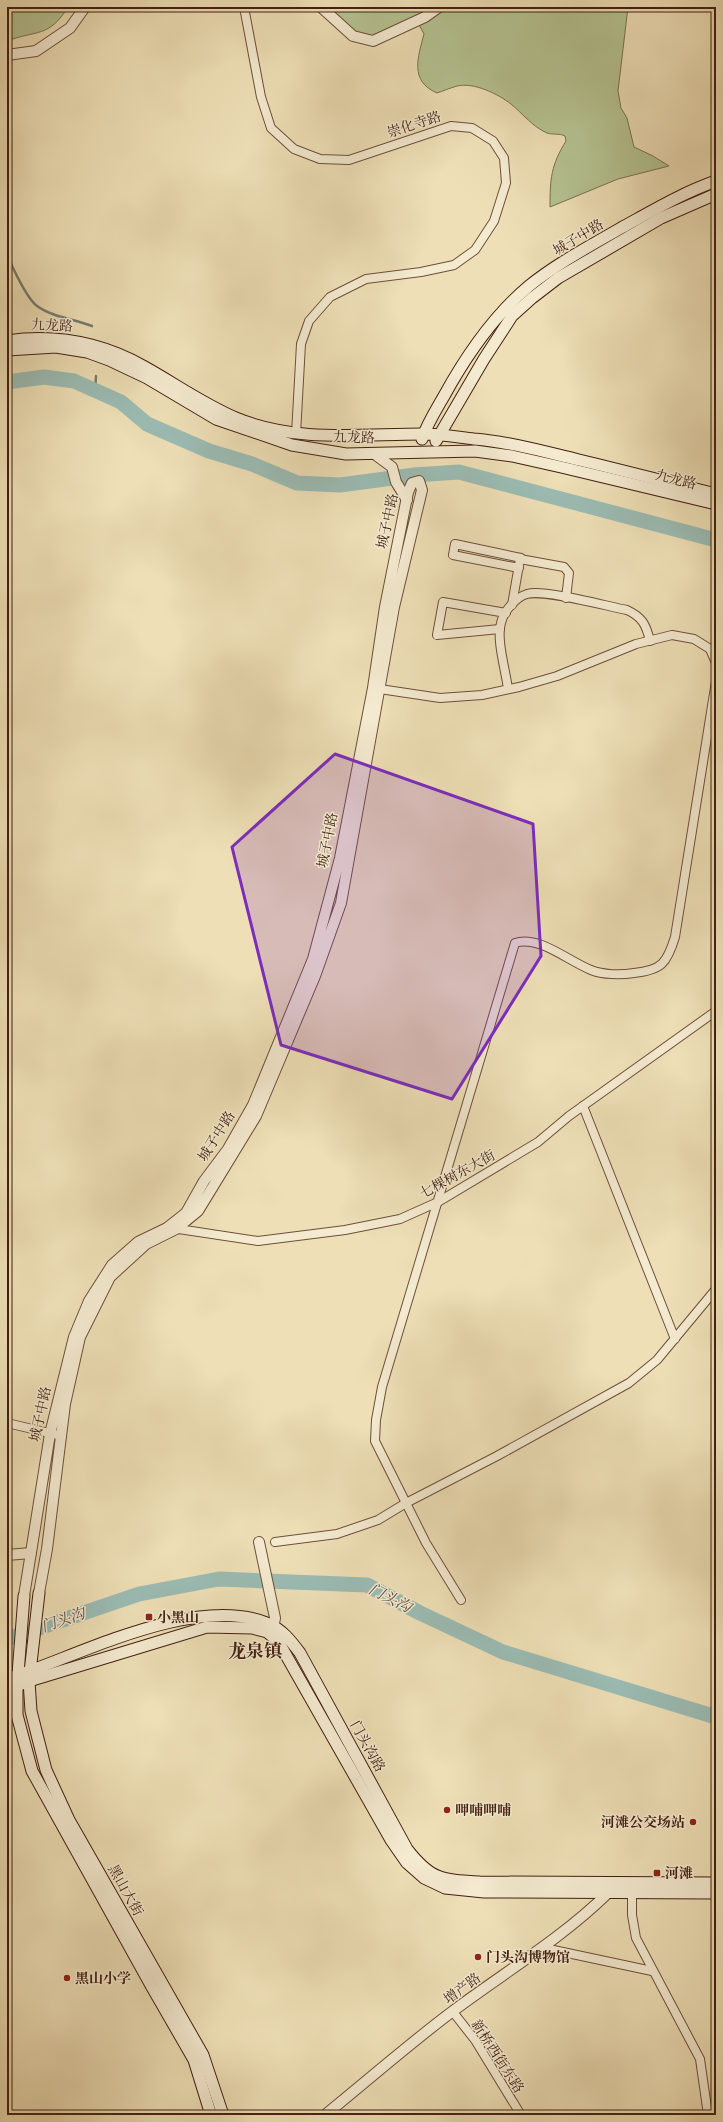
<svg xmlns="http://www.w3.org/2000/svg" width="723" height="2122" font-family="Alegreya,'Noto Serif SC',serif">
  <rect width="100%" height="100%" fill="#eedfb6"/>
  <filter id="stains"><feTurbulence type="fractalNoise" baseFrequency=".005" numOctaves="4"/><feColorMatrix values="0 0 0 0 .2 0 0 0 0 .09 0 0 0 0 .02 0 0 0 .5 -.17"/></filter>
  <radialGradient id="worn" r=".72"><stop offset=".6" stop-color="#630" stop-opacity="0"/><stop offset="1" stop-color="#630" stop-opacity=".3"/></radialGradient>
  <g fill="#b5c291" stroke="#7c7051">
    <path d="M 7,7 L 68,7 C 49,38 36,30 7,41 Z"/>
    <path d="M 320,7 L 628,7 L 618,91 L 621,108 L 627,118 L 634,147 L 653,156 L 669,166 L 618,179 L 550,207 C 550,179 551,165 566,141 L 565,136 C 559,133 553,135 547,133 C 533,127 523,114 511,104 C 498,94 474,82 457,86 C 450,88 443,91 437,93 C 409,81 418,57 424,34 L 417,21 L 365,43 Z"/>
  </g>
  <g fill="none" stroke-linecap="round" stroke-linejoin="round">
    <g stroke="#777d73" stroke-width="2.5">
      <path d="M 7,255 C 13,268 26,298 37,306 C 52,317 74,319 92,326"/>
      <polyline points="95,391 96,376"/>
    </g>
    <g stroke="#9bbcb4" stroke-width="15">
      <polyline points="7,382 44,377 74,381 121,402 147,424 209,451 252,464 297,483 340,485 415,475 459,472 716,540"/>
      <polyline points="7,1639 139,1594 219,1579 367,1585 420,1613 503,1652 716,1717"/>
    </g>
    <g stroke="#6d4f3a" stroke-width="10">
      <g id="minor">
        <polyline points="244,7 261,97 271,128 294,149 320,159 349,160 451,126 472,128 493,141 504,158 506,183 494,221 475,250 454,265 421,272 366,279 330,297 309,321 301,344 296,434"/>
        <polyline points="520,559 564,567 569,573 566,598"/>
        <polyline points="512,605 520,559 521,558 455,544 453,555 519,568"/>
        <polyline points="500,629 437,635 443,602 506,613"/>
        <polyline points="373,688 440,698 482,695 519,687 557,676 636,644 672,635 694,639 710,649 716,663"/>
        <path d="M 508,689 C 506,672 496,639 501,623 C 503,612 516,597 527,594 C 544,589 606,606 627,610 C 642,617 646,624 650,641"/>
        <polyline points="583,1106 675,1339"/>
        <polyline points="172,1228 258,1241 345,1230 400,1219 438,1202 538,1142 569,1116 716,1011"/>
        <polyline points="7,1423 62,1436"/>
        <polyline points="275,1542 337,1534 378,1520 406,1503 497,1456 629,1383 657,1360 716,1289"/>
        <path d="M 461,1600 L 426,1543 L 375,1441 L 376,1420 L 382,1387 L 515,943 C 539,935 568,961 591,970 C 603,975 621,975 634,973 C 662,970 667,963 675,937 L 716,681"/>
        <polyline points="632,1893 632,1915 636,1938 700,2059 708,2115"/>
        <polyline points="544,1948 652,1971"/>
        <polyline points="453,2012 475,2040 521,2115"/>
      </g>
    </g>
    <g stroke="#6d4f3a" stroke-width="12">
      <g id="tertiary">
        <polyline points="321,7 353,36 373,41 425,17 439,7"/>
        <polyline points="7,55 36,51 70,28 85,7"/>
        <polyline points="373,453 392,467 396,482 407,500"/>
        <polyline points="259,1542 275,1618 272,1634"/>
        <polyline points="7,1555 31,1553"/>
        <polyline points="24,1596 50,1434 74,1337 89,1301 112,1265 138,1242 167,1228 186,1213 204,1181 228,1149 253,1105 313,959 340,858 373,688 385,607 408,492 412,483 419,481 422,490 394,607 341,903 315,976 256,1116 198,1211 176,1229 146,1244 110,1277 80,1337 65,1404 47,1549 39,1593"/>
        <path d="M 325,2115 C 367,2081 409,2044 453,2011 C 505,1972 561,1939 608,1893 L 608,1887"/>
      </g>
    </g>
    <g stroke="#421f11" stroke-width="13">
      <g id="secondary">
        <path d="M 7,341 C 55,334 100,342 143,366 C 174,383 203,404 236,418 C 296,443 360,434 423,434 C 440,434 457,437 474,439 C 510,442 545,452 579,460 C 625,471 671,483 716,494"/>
        <polyline points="7,350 56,347 87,352 109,360 147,378 216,419 292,445 346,454 475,451 512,456 561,467 716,504"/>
        <path d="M 422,439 C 427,424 436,410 444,396 C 466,356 493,316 529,286 C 556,264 590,246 621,228 C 652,211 682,193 716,181"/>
        <polyline points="436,441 484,359 512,316 532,298 558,278 661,218 716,194"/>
        <polyline points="39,1593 29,1681 31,1711 46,1770 69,1820 203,2055 223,2115"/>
        <polyline points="24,1596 17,1687 17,1715 32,1771 152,1987 194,2060 211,2115"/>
        <path d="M 7,1679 C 79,1656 193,1594 267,1623 C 282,1629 291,1641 300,1653 L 407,1849 C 431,1880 442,1880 480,1882 L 716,1883"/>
        <polyline points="7,1690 29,1681 207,1627 252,1628 267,1632 278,1641 391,1840 407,1863 424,1878 445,1888 484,1892 716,1893"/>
      </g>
    </g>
    <use href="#minor" stroke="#f4ead0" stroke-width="8"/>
    <use href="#tertiary" stroke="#f4ead0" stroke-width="10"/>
    <use href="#secondary" stroke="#f4ead0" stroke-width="11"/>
  </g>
  <path fill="#7b2cbf" fill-opacity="0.2" stroke="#7b2cbf" stroke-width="3" stroke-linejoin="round" d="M 335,754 L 533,824 L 541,956 L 452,1099 L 281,1045 L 232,847 Z"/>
  <g fill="#8f2418" stroke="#f4ead0" stroke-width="1.5">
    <rect x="145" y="1613" width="8" height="8" rx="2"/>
    <circle cx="447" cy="1810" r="4"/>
    <circle cx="693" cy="1822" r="4"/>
    <rect x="653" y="1869" width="8" height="8" rx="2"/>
    <circle cx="478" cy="1957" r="4"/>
    <circle cx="67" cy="1978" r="4"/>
  </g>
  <g text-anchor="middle" stroke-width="3" stroke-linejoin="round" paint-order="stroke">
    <g font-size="14" fill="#421f11" stroke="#f4ead0">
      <text transform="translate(414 124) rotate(-18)" y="5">崇化寺路</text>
      <text transform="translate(578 237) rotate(-31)" y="5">城子中路</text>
      <text transform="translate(52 325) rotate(3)" y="5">九龙路</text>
      <text transform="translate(354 437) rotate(2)" y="5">九龙路</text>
      <text transform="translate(676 479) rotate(14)" y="5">九龙路</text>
      <text transform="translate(387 521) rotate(-78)" y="5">城子中路</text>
      <text transform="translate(327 840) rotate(-79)" y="5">城子中路</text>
      <text transform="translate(216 1136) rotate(-58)" y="5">城子中路</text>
      <text transform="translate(457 1174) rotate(-29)" y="5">七棵树东大街</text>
      <text transform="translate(40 1414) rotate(-78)" y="5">城子中路</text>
      <text transform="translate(368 1746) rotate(61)" y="5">门头沟路</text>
      <text transform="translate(126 1890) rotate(61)" y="5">黑山大街</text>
      <text transform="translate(462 1988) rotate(-36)" y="5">增产路</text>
      <text transform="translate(498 2056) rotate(57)" y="5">新桥西街东路</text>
    </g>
    <g font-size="14" font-weight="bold" fill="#421f11" stroke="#f4ead0" text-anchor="start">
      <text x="157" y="1622">小黑山</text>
      <text x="455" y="1815">呷哺呷哺</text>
      <text x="685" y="1827" text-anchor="end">河滩公交场站</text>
      <text x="665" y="1878">河滩</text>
      <text x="486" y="1962">门头沟博物馆</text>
      <text x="75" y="1983">黑山小学</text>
    </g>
    <g font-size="15" font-style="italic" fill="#5d4e42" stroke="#f4ead0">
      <text transform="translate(390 1598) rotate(27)" y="5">门头沟</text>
      <text transform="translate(63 1620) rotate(-19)" y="5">门头沟</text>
    </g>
    <g font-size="18" font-weight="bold" fill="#421f11" stroke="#f4ead0">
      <text x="255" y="1657">龙泉镇</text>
    </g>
  </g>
  <rect width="723" height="2122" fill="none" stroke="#eedfb6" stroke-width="24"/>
  <rect x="8" y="8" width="707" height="2106" fill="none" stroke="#421f11" stroke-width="2"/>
  <rect x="12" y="12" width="699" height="2098" fill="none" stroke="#421f11"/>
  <rect width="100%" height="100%" filter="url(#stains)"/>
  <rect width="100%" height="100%" fill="url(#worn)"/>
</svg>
